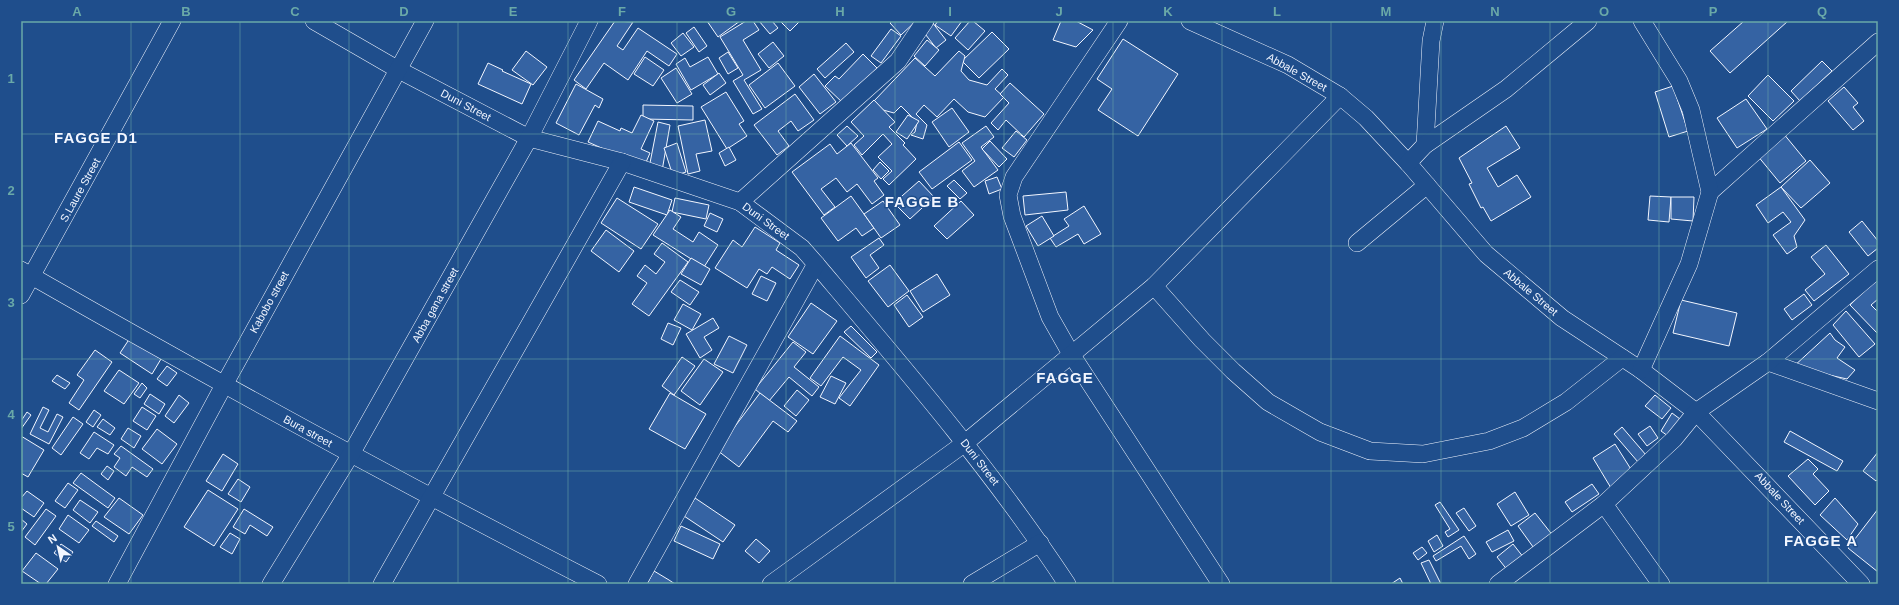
<svg xmlns="http://www.w3.org/2000/svg" width="1899" height="605" font-family="Arial,sans-serif">
  <rect width="100%" height="100%" fill="#1f4e8c"/>
  <g fill="#3563a3" stroke="#f2f6ff">
    <polygon points="615,21 633,22 617,46 623,50 638,28 677,54 669,66 647,51 628,80 604,63 586,89 574,80"/>
    <polygon points="707,21 740,21 718,37"/>
    <polygon points="746,21 753,21 759,30 743,40 761,70 744,80 762,109 753,114 733,81 743,75 720,37"/>
    <polygon points="759,21 772,21 778,28 770,34"/>
    <polygon points="780,21 800,21 790,31"/>
    <polygon points="892,21 916,21 901,35 890,23"/>
    <polygon points="938,21 962,21 951,36 935,25"/>
    <polygon points="970,21 973,21 985,31 968,50 955,38"/>
    <polygon points="1061,21 1076,21 1093,30 1076,47 1053,40"/>
    <polygon points="1744,21 1788,21 1730,73 1710,51"/>
    <polygon points="932,22 946,40 936,48 922,30"/>
    <polygon points="694,27 707,46 699,52 686,33"/>
    <polygon points="891,29 901,36 881,63 871,56"/>
    <polygon points="992,32 1009,49 979,78 962,61"/>
    <polygon points="683,33 694,47 681,56 671,43"/>
    <polygon points="1123,39 1178,74 1138,136 1098,110 1112,89 1097,79"/>
    <polygon points="927,40 939,50 925,66 914,56"/>
    <polygon points="773,42 784,56 769,68 758,54"/>
    <polygon points="846,43 854,52 825,78 817,69"/>
    <polygon points="526,51 547,67 533,85 512,70"/>
    <polygon points="959,51 965,56 961,71 969,80 987,85 1002,69 1008,75 995,89 1004,97 985,117 968,112 954,99 937,117 924,105 916,114 927,125 923,139 911,135 915,132 917,122 901,106 894,113 883,110 874,101 915,58 935,76"/>
    <polygon points="728,52 738,68 728,74 719,58"/>
    <polygon points="863,54 877,68 843,103 825,86 835,76 839,79"/>
    <polygon points="645,57 664,70 653,86 634,74"/>
    <polygon points="708,57 718,74 691,90 676,64 685,58 690,67"/>
    <polygon points="1822,61 1832,71 1800,101 1791,91"/>
    <polygon points="488,63 503,70 502,71 531,84 522,104 478,84"/>
    <polygon points="778,63 795,86 765,108 749,85"/>
    <polygon points="676,68 692,94 677,103 661,78"/>
    <polygon points="719,73 726,83 710,95 703,85"/>
    <polygon points="814,74 836,102 820,114 799,87"/>
    <polygon points="1768,75 1794,101 1773,121 1748,96"/>
    <polygon points="1010,83 1044,114 1024,137 1006,120 998,130 991,123 1009,103 1000,94"/>
    <polygon points="576,84 603,99 599,108 595,105 579,135 556,123"/>
    <polygon points="1673,86 1688,131 1669,137 1655,92"/>
    <polygon points="1844,87 1858,103 1853,107 1864,121 1853,130 1828,101"/>
    <polygon points="726,92 744,121 739,124 747,136 727,149 701,107"/>
    <polygon points="795,94 814,120 798,131 791,121 778,131 789,146 777,155 754,125"/>
    <polygon points="1746,99 1767,129 1737,148 1717,118"/>
    <polygon points="874,100 895,122 889,127 905,143 903,145 916,159 889,185 883,179 892,171 878,157 892,144 883,134 862,155 854,145 864,136 851,122"/>
    <polygon points="643,105 693,106 693,120 643,119"/>
    <polygon points="952,108 969,132 949,147 932,122"/>
    <polygon points="641,115 654,121 641,149 650,153 644,167 588,142 598,121 620,131 621,128 632,133"/>
    <polygon points="908,115 919,121 907,139 896,132"/>
    <polygon points="705,120 712,151 696,154 700,171 688,174 678,126"/>
    <polygon points="658,122 670,125 662,171 649,168"/>
    <polygon points="847,126 858,136 847,146 837,135"/>
    <polygon points="986,126 994,137 981,147 998,170 974,187 962,171 975,161 962,143"/>
    <polygon points="1506,126 1520,148 1487,168 1498,187 1517,175 1531,197 1491,221 1483,207 1481,208 1469,184 1472,183 1459,158"/>
    <polygon points="1016,131 1027,140 1014,157 1002,148"/>
    <polygon points="1783,133 1806,161 1780,183 1757,155"/>
    <polygon points="990,141 1007,159 999,167 982,149"/>
    <polygon points="959,142 972,160 932,189 919,172"/>
    <polygon points="677,143 686,172 673,176 664,148"/>
    <polygon points="851,143 878,178 874,181 884,195 872,204 857,184 847,192 836,178 821,189 835,207 824,215 792,172 830,144 837,154"/>
    <polygon points="729,147 736,160 725,166 719,153"/>
    <polygon points="1810,160 1830,183 1801,208 1781,187"/>
    <polygon points="880,162 889,171 881,179 873,170"/>
    <polygon points="997,177 1002,189 989,194 985,181"/>
    <polygon points="954,180 967,193 960,199 947,186"/>
    <polygon points="919,181 934,197 910,219 894,203"/>
    <polygon points="634,187 672,200 667,215 629,202"/>
    <polygon points="1781,187 1805,220 1794,236 1797,247 1787,254 1773,235 1791,222 1783,212 1768,223 1756,205"/>
    <polygon points="1066,192 1068,210 1025,215 1023,196"/>
    <polygon points="851,196 874,228 862,236 856,228 838,241 821,218"/>
    <polygon points="1650,196 1671,197 1669,222 1648,220"/>
    <polygon points="1671,197 1694,197 1693,221 1671,219"/>
    <polygon points="617,198 658,224 641,249 601,223"/>
    <polygon points="675,198 709,205 706,219 672,212"/>
    <polygon points="883,201 900,225 881,238 864,214"/>
    <polygon points="961,201 974,215 947,239 934,226"/>
    <polygon points="1084,206 1101,234 1084,244 1078,234 1056,247 1050,238 1069,226 1064,219"/>
    <polygon points="670,210 681,217 673,229 693,242 699,232 718,245 704,267 653,235"/>
    <polygon points="710,213 723,219 717,232 704,226"/>
    <polygon points="1042,216 1054,236 1038,246 1026,226"/>
    <polygon points="1862,221 1878,241 1878,248 1868,256 1849,232"/>
    <polygon points="755,227 780,243 776,250 799,265 790,279 772,267 767,274 759,269 747,288 715,268 733,240 742,247"/>
    <polygon points="606,230 634,251 619,272 591,251"/>
    <polygon points="879,238 884,245 870,255 879,268 866,278 851,257"/>
    <polygon points="662,243 688,262 649,316 632,304 647,283 637,276 645,265 656,274 665,262 654,254"/>
    <polygon points="1826,245 1849,274 1814,301 1805,290 1825,274 1811,257"/>
    <polygon points="691,258 710,269 701,285 681,274"/>
    <polygon points="890,265 909,291 888,307 868,281"/>
    <polygon points="937,274 950,295 923,312 910,291"/>
    <polygon points="761,276 776,283 767,301 752,294"/>
    <polygon points="1878,278 1878,299 1871,305 1878,312 1878,334 1850,305"/>
    <polygon points="680,280 699,292 690,305 671,292"/>
    <polygon points="1804,294 1812,305 1792,320 1784,309"/>
    <polygon points="907,295 923,317 909,327 894,305"/>
    <polygon points="1681,300 1737,313 1729,346 1673,333"/>
    <polygon points="811,303 837,321 813,354 788,337"/>
    <polygon points="683,304 701,314 692,330 674,320"/>
    <polygon points="1846,311 1875,344 1859,357 1833,325"/>
    <polygon points="713,318 719,328 704,337 712,350 700,358 686,334"/>
    <polygon points="668,323 681,328 673,345 661,339"/>
    <polygon points="851,326 877,352 871,358 844,332"/>
    <polygon points="1830,333 1835,340 1845,347 1837,358 1855,370 1847,379 1793,367"/>
    <polygon points="729,336 747,345 733,373 714,364"/>
    <polygon points="840,336 879,365 850,406 839,398 861,370 843,357 821,386 810,378"/>
    <polygon points="130,338 161,359 152,374 120,353"/>
    <polygon points="793,342 806,352 794,367 819,387 812,396 789,377 769,401 755,389"/>
    <polygon points="95,350 112,362 79,410 69,403 84,380 77,375"/>
    <polygon points="682,357 695,366 674,395 662,386"/>
    <polygon points="704,359 723,372 700,405 681,391"/>
    <polygon points="167,366 177,373 167,386 157,379"/>
    <polygon points="119,370 139,383 124,404 104,391"/>
    <polygon points="57,375 70,383 65,389 52,381"/>
    <polygon points="831,376 846,383 835,404 820,397"/>
    <polygon points="142,383 147,388 140,398 134,394"/>
    <polygon points="797,390 809,400 796,416 784,406"/>
    <polygon points="670,393 706,414 685,449 649,429"/>
    <polygon points="760,393 797,421 788,432 773,421 739,467 713,447 733,429"/>
    <polygon points="150,394 165,404 159,414 144,404"/>
    <polygon points="179,395 189,403 174,423 165,416"/>
    <polygon points="1655,395 1671,408 1662,419 1645,406"/>
    <polygon points="43,407 49,410 40,428 48,432 57,414 63,417 49,444 30,434"/>
    <polygon points="142,407 156,416 147,430 133,421"/>
    <polygon points="94,410 101,415 93,427 86,422"/>
    <polygon points="27,412 31,415 21,429 21,421"/>
    <polygon points="1672,413 1680,419 1668,436 1661,431"/>
    <polygon points="73,417 83,424 61,455 52,448"/>
    <polygon points="103,419 115,428 110,435 97,427"/>
    <polygon points="1650,426 1658,438 1647,446 1638,434"/>
    <polygon points="1622,427 1646,455 1638,462 1614,434"/>
    <polygon points="128,428 141,436 134,448 121,439"/>
    <polygon points="157,429 177,444 162,464 142,449"/>
    <polygon points="1790,431 1843,461 1837,471 1784,442"/>
    <polygon points="94,432 114,445 108,454 97,448 89,459 80,453"/>
    <polygon points="21,436 44,450 28,477 21,473"/>
    <polygon points="1615,444 1634,474 1611,488 1593,458"/>
    <polygon points="121,446 153,469 147,477 132,467 126,476 114,467 120,458 114,454"/>
    <polygon points="1878,452 1878,479 1876,481 1863,471"/>
    <polygon points="223,454 238,464 222,491 206,481"/>
    <polygon points="1808,459 1818,469 1813,474 1829,491 1815,505 1788,476"/>
    <polygon points="107,466 114,471 108,480 101,474"/>
    <polygon points="81,473 115,498 108,508 73,483"/>
    <polygon points="238,479 250,487 241,502 228,494"/>
    <polygon points="68,483 78,490 65,508 55,501"/>
    <polygon points="1592,484 1599,494 1572,512 1565,502"/>
    <polygon points="208,490 238,509 214,546 184,527"/>
    <polygon points="27,491 44,503 34,517 21,508 21,498"/>
    <polygon points="1515,492 1529,515 1511,526 1497,504"/>
    <polygon points="119,498 143,515 129,534 104,517"/>
    <polygon points="695,498 735,525 723,542 684,516"/>
    <polygon points="1835,498 1858,524 1847,540 1820,515"/>
    <polygon points="80,500 98,512 90,523 73,510"/>
    <polygon points="1440,502 1459,530 1448,537 1445,532 1450,529 1435,505"/>
    <polygon points="1464,508 1476,526 1469,531 1456,513"/>
    <polygon points="46,509 56,516 35,545 25,537"/>
    <polygon points="244,509 273,527 267,536 250,525 245,534 233,527"/>
    <polygon points="1878,509 1878,572 1848,548"/>
    <polygon points="1535,513 1554,537 1536,551 1518,526"/>
    <polygon points="68,515 89,530 79,543 59,529"/>
    <polygon points="21,519 27,524 21,532"/>
    <polygon points="96,521 118,536 114,542 92,526"/>
    <polygon points="681,526 720,544 713,559 674,541"/>
    <polygon points="1508,530 1514,541 1492,552 1486,542"/>
    <polygon points="230,533 240,539 232,554 220,547"/>
    <polygon points="1437,535 1443,546 1434,552 1428,541"/>
    <polygon points="1464,536 1476,554 1469,559 1461,546 1436,561 1433,556"/>
    <polygon points="756,539 770,551 759,563 745,551"/>
    <polygon points="61,544 73,552 66,562 54,553"/>
    <polygon points="1513,544 1524,558 1508,571 1497,557"/>
    <polygon points="1422,547 1427,553 1418,560 1413,553"/>
    <polygon points="36,553 58,569 46,584 41,584 22,571"/>
    <polygon points="1429,560 1441,584 1431,584 1421,563"/>
    <polygon points="654,571 669,580 675,584 647,584"/>
    <polygon points="1400,578 1403,584 1391,584"/>
  </g>
  <g fill="none" stroke-linecap="round" stroke-linejoin="round">
    <g stroke="#f2f6ff" stroke-width="18">
      <g id="minor">
        <path d="M 314,21 L 397,69 L 529,138 L 622,162 L 740,202 L 802,248 L 816,264 C 904,368 992,470 1067,584"/>
        <polyline points="1119,21 1014,177 1008,195 1012,216 1050,317 1071,354 1221,584"/>
        <polyline points="1190,21 1288,65 1340,96 1366,118 1408,163 1486,254 1562,318 1641,370 1696,412 1861,584"/>
        <polyline points="1425,145 1431,41 1435,21"/>
        <polyline points="1408,163 1425,145 1506,89 1588,21"/>
        <polyline points="1710,192 1878,42"/>
        <polyline points="740,202 898,61 925,21"/>
        <polyline points="1357,243 1427,185"/>
        <path d="M 21,270 C 211,379 403,484 598,584"/>
        <polyline points="1154,286 1202,340 1233,371 1268,402 1320,432 1370,451 1423,454 1489,441 1523,428 1566,402 1622,358"/>
        <polyline points="21,295 172,21"/>
        <polyline points="1768,362 1878,401"/>
        <polyline points="1641,370 1689,264 1710,192 1691,110 1679,81 1642,21"/>
        <polyline points="1604,504 1661,584"/>
        <polyline points="117,584 224,385 425,21"/>
        <polyline points="271,584 351,454 529,138 589,21"/>
        <polyline points="382,584 622,162"/>
        <polyline points="637,584 816,264"/>
        <polyline points="771,584 965,443 1154,286 1340,96"/>
        <polyline points="972,584 1040,543"/>
        <polyline points="1498,584 1604,504 1674,439 1696,412 1768,362 1878,269"/>
      </g>
    </g>
    <use href="#minor" stroke="#1f4e8c" stroke-width="17"/>
  </g>
  <path fill="none" stroke="#6aa9a8" stroke-width="1" stroke-opacity="0.55" d="M 131,21 L 131,584M 240,21 L 240,584M 349,21 L 349,584M 458,21 L 458,584M 568,21 L 568,584M 677,21 L 677,584M 786,21 L 786,584M 895,21 L 895,584M 1004,21 L 1004,584M 1113,21 L 1113,584M 1222,21 L 1222,584M 1331,21 L 1331,584M 1441,21 L 1441,584M 1550,21 L 1550,584M 1659,21 L 1659,584M 1768,21 L 1768,584M 21,134 L 1878,134M 21,246 L 1878,246M 21,359 L 1878,359M 21,471 L 1878,471"/>
  <g text-anchor="middle" stroke-width="3" stroke-linejoin="round" paint-order="stroke">
    <g font-size="11" fill="#f2f6ff" stroke="#1f4e8c">
      <text transform="translate(1297 72) rotate(29)" y="4">Abbale Street</text>
      <text transform="translate(466 105) rotate(28)" y="4">Duni Street</text>
      <text transform="translate(80 190) rotate(-61)" y="4">S.Laure Street</text>
      <text transform="translate(766 221) rotate(36)" y="4">Duni Street</text>
      <text transform="translate(1531 292) rotate(40)" y="4">Abbale Street</text>
      <text transform="translate(269 302) rotate(-61)" y="4">Kabobo street</text>
      <text transform="translate(435 305) rotate(-61)" y="4">Abba gana street</text>
      <text transform="translate(308 431) rotate(29)" y="4">Bura street</text>
      <text transform="translate(980 462) rotate(52)" y="4">Duni Street</text>
      <text transform="translate(1780 498) rotate(47)" y="4">Abbale Street</text>
    </g>
    <g font-size="15" font-weight="bold" letter-spacing="1" fill="#f2f6ff" stroke="#1f4e8c">
      <text x="96" y="143">FAGGE D1</text>
      <text x="922" y="207">FAGGE B</text>
      <text x="1065" y="383">FAGGE</text>
      <text x="1821" y="546">FAGGE A</text>
    </g>
  </g>
  <rect width="1899" height="605" fill="none" stroke="#1f4e8c" stroke-width="44"/>
  <g transform="translate(58 547) rotate(326)" stroke="#1f4e8c" stroke-width="3" paint-order="stroke">
  <path d="M0-3L7 15L0 10L-7 15Z" fill="#f2f6ff"/>
  <text y="-6" font-size="11" font-weight="bold" text-anchor="middle" fill="#f2f6ff">N</text>
  </g>
  <rect x="22" y="22" width="1855" height="561" fill="none" stroke="#6aa9a8" stroke-width="1.5"/>
  <g font-size="13" text-anchor="middle" font-weight="bold" fill="#6aa9a8">
    <text x="77" y="16">A</text>
    <text x="186" y="16">B</text>
    <text x="295" y="16">C</text>
    <text x="404" y="16">D</text>
    <text x="513" y="16">E</text>
    <text x="622" y="16">F</text>
    <text x="731" y="16">G</text>
    <text x="840" y="16">H</text>
    <text x="950" y="16">I</text>
    <text x="1059" y="16">J</text>
    <text x="1168" y="16">K</text>
    <text x="1277" y="16">L</text>
    <text x="1386" y="16">M</text>
    <text x="1495" y="16">N</text>
    <text x="1604" y="16">O</text>
    <text x="1713" y="16">P</text>
    <text x="1822" y="16">Q</text>
    <text x="11" y="83">1</text>
    <text x="11" y="195">2</text>
    <text x="11" y="307">3</text>
    <text x="11" y="419">4</text>
    <text x="11" y="531">5</text>
  </g>
</svg>
